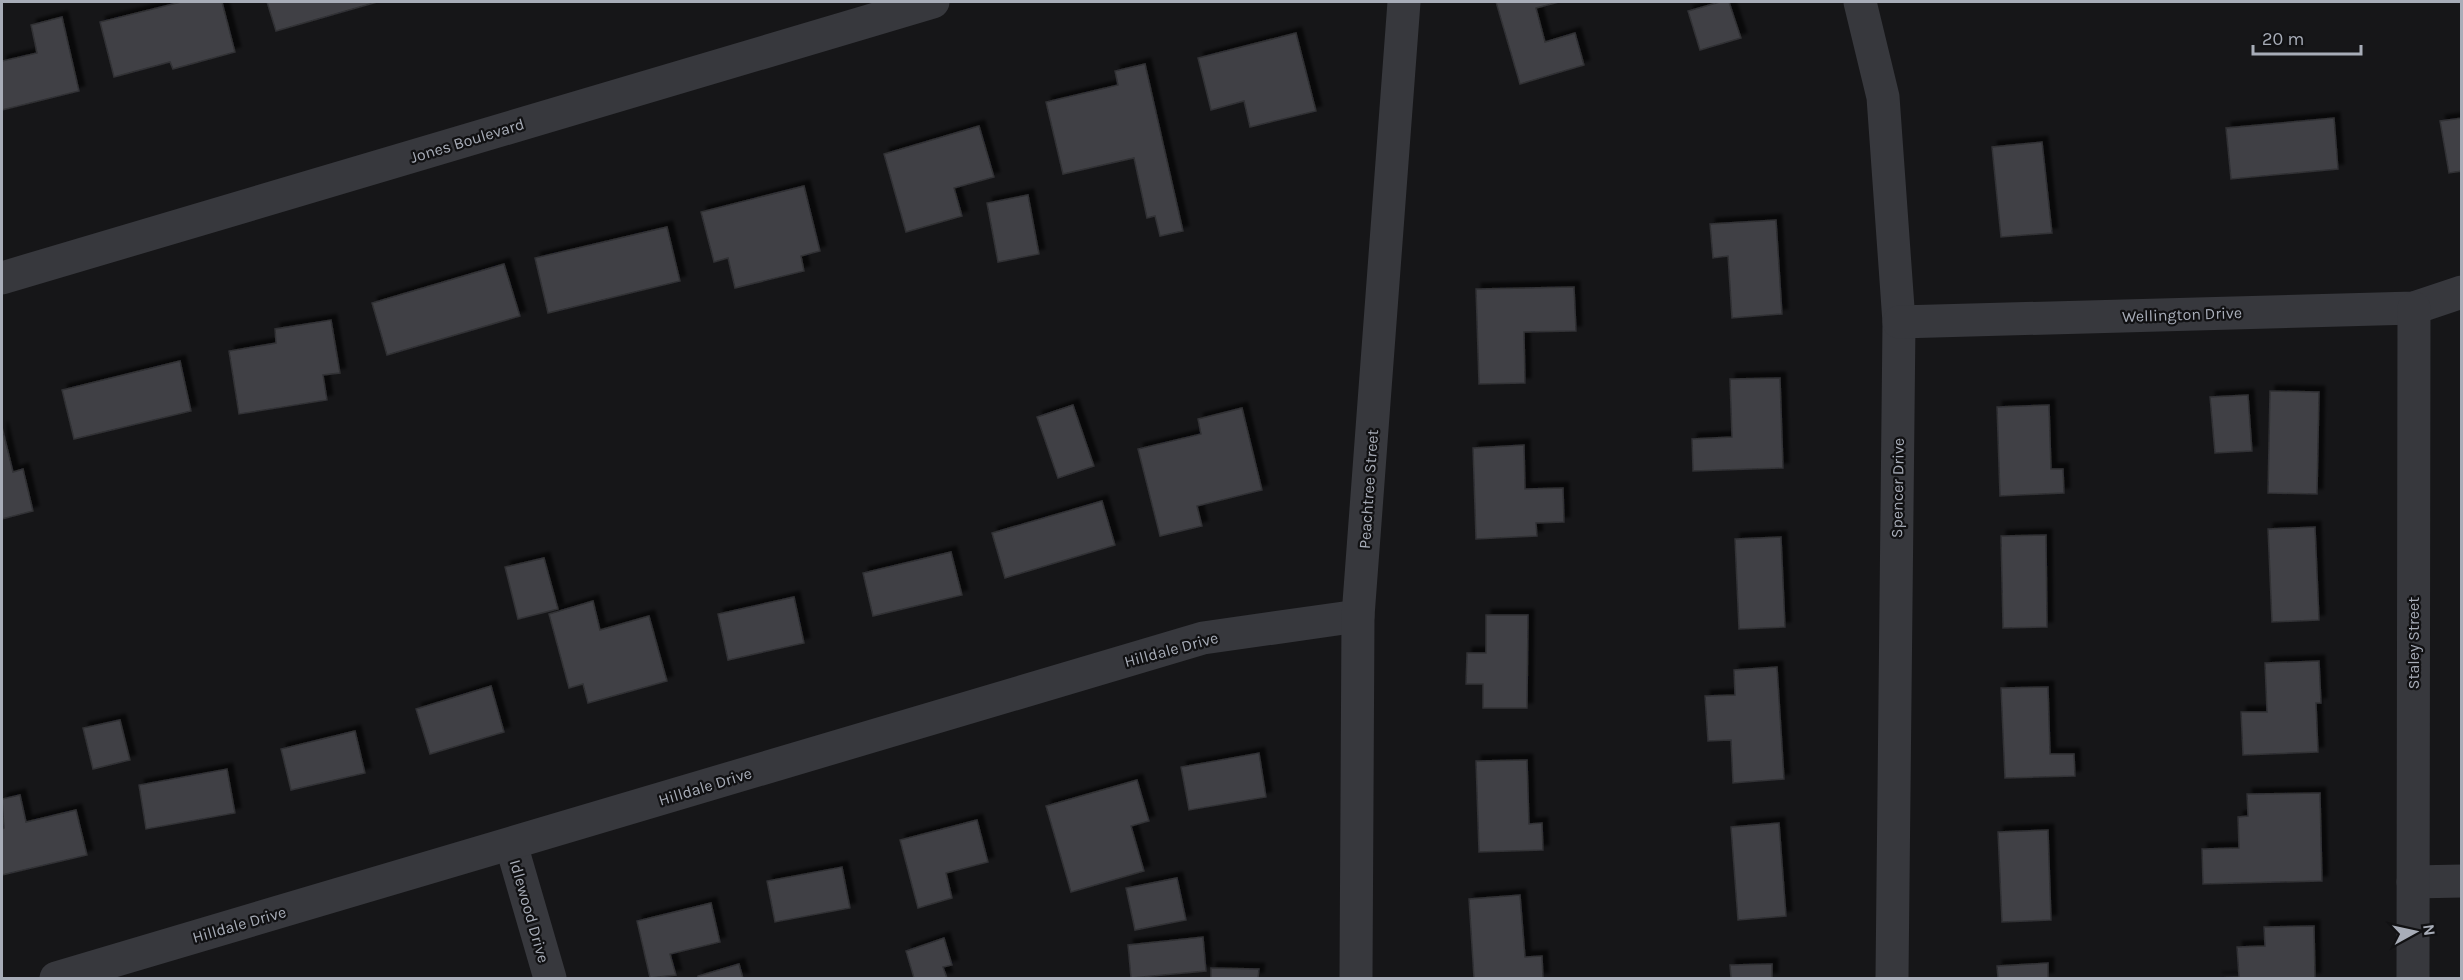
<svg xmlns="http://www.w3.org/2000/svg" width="2463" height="980" font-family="Karla,sans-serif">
  <defs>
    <filter id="shadow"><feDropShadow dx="5.5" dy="-5.5" stdDeviation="1.5" flood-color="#0009"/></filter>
  </defs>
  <rect width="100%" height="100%" fill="#161618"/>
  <g fill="#404145" stroke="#303034" stroke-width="1.5" filter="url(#shadow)">
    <polygon points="181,2 222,2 235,52 173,69 170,62 114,77 100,22"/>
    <polygon points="267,2 377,2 276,31"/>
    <polygon points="1496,2 1559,2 1536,8 1545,42 1575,33 1584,65 1520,84"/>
    <polygon points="1720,2 1729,2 1741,38 1700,50 1688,11"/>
    <polygon points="62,17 79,91 2,110 2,61 37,53 31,25"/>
    <polygon points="1296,33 1316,111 1250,127 1244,101 1211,110 1198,58"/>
    <polygon points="1145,64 1183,231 1160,236 1155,216 1147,218 1134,158 1063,174 1046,102 1118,85 1115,71"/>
    <polygon points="2334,118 2338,169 2231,179 2226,128"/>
    <polygon points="2462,118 2462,171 2449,173 2440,121"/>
    <polygon points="979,126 994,177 954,188 962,216 906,232 884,154"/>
    <polygon points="2042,142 2052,233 2001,237 1992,147"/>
    <polygon points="804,186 820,251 801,256 804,271 735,288 728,258 714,262 701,212"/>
    <polygon points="1028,195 1039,254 998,262 987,203"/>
    <polygon points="1776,220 1782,314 1732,318 1728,256 1713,258 1710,224"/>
    <polygon points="667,227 680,281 548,313 535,258"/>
    <polygon points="504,264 520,316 387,355 372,303"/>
    <polygon points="1574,287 1576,331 1524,332 1525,383 1479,384 1476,289"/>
    <polygon points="331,320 340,373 323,375 327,400 239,414 229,351 276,343 275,329"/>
    <polygon points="180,361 191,411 74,439 62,390"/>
    <polygon points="1780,378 1783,468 1693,471 1692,439 1732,437 1730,379"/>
    <polygon points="2270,391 2319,392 2317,494 2268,493"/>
    <polygon points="2248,395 2252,451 2215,453 2210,397"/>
    <polygon points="1073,405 1094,466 1058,478 1037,417"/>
    <polygon points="2049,405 2051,469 2063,469 2064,493 2000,496 1997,407"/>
    <polygon points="1242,408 1262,490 1197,506 1202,526 1160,536 1138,449 1201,434 1198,419"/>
    <polygon points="2,427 13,472 23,469 33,511 2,519"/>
    <polygon points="1524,445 1525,489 1563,488 1564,522 1536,523 1537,536 1476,539 1473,448"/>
    <polygon points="1102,501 1115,545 1005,578 992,533"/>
    <polygon points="2315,527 2319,620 2272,622 2268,529"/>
    <polygon points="2046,535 2047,627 2003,628 2001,536"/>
    <polygon points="1781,537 1785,627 1739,629 1735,539"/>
    <polygon points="951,552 962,595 873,616 863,573"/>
    <polygon points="544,558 558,609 518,619 505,567"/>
    <polygon points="794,597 804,643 728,660 718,614"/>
    <polygon points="593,601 600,630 649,616 667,681 588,703 583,684 569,688 549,614"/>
    <polygon points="1486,615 1528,615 1527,708 1483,708 1483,684 1466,684 1467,653 1486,653"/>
    <polygon points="2319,661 2321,703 2316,703 2318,752 2243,755 2241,712 2267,712 2265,663"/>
    <polygon points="1777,667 1784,779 1733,783 1731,740 1708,741 1705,696 1735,695 1734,670"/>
    <polygon points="491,686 504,732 430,754 416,709"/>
    <polygon points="2048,687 2050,754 2074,754 2075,776 2005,778 2001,688"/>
    <polygon points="120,720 130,760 93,769 83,728"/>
    <polygon points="355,731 365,773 291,790 281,749"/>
    <polygon points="1259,753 1266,797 1189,810 1181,767"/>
    <polygon points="1527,760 1529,824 1542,823 1543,850 1479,852 1476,761"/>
    <polygon points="227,769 235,813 146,829 139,785"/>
    <polygon points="1137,780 1149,821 1131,826 1144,871 1071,892 1046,806"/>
    <polygon points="2320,793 2322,881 2203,884 2202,849 2239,848 2238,817 2248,816 2247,794"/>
    <polygon points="20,795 26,822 76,810 87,855 2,875 2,829 4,828 2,799"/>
    <polygon points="977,820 988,862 946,873 952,898 918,908 900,840"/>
    <polygon points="1779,823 1786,916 1738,920 1731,827"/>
    <polygon points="2048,830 2051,920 2002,922 1998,832"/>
    <polygon points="842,867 850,908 775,922 767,881"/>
    <polygon points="1177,878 1186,920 1135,930 1126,888"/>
    <polygon points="1520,895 1525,957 1542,956 1543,978 1474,978 1469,899"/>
    <polygon points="711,903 720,942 670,954 676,975 650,978 637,921"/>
    <polygon points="2314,926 2315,978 2216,978 2239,977 2237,947 2265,946 2264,927"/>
    <polygon points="1203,937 1206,971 1131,978 1128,945"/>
    <polygon points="944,938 952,965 943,967 947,978 914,978 906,951"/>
    <polygon points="2048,963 2048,978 1998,978 1997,966"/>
    <polygon points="739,964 743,978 698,978 698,976"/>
    <polygon points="1772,964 1772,978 1731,978 1730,965"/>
    <polygon points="1211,968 1259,969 1258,978 1211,978"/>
  </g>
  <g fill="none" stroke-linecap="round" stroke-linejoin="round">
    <g stroke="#37383d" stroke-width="33">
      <polyline points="1860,2 1883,97 1899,322 1892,978"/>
      <polyline points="2,278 933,2"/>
      <polyline points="1899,322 2414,308 2462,292"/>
      <polyline points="511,844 550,978"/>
      <polyline points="2413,882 2462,881"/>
      <polyline points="56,978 1203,638 1358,616"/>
      <polyline points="1356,978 1358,616 1404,2"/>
      <polyline points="2413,978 2414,308"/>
    </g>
  </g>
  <g text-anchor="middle" stroke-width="4.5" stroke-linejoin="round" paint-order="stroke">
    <g font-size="16" fill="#a8adb8" stroke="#111113">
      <text transform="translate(467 140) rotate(-17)" y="6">Jones Boulevard</text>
      <text transform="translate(2182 314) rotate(-2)" y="6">Wellington Drive</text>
      <text transform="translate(1897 488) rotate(-89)" y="6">Spencer Drive</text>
      <text transform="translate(1368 489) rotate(-86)" y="6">Peachtree Street</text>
      <text transform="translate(2413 643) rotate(-90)" y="6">Staley Street</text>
      <text transform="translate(1171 649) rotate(-15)" y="6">Hilldale Drive</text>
      <text transform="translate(705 786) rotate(-17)" y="6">Hilldale Drive</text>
      <text transform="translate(530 911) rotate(74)" y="6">Idlewood Drive</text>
      <text transform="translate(239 924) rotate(-16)" y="6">Hilldale Drive</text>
    </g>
  </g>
  <rect width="2463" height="980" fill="none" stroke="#a8adb8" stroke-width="6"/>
  <g transform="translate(2415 932) rotate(82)" stroke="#111113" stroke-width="4.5" paint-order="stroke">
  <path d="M0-4.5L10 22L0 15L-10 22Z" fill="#a8adb8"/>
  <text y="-9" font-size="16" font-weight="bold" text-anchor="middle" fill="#a8adb8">N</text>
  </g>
  <path d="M2253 45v9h108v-9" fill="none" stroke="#a8adb8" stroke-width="3"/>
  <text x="2262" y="45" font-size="18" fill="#a8adb8" stroke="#111113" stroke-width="4.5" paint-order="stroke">20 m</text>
</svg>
